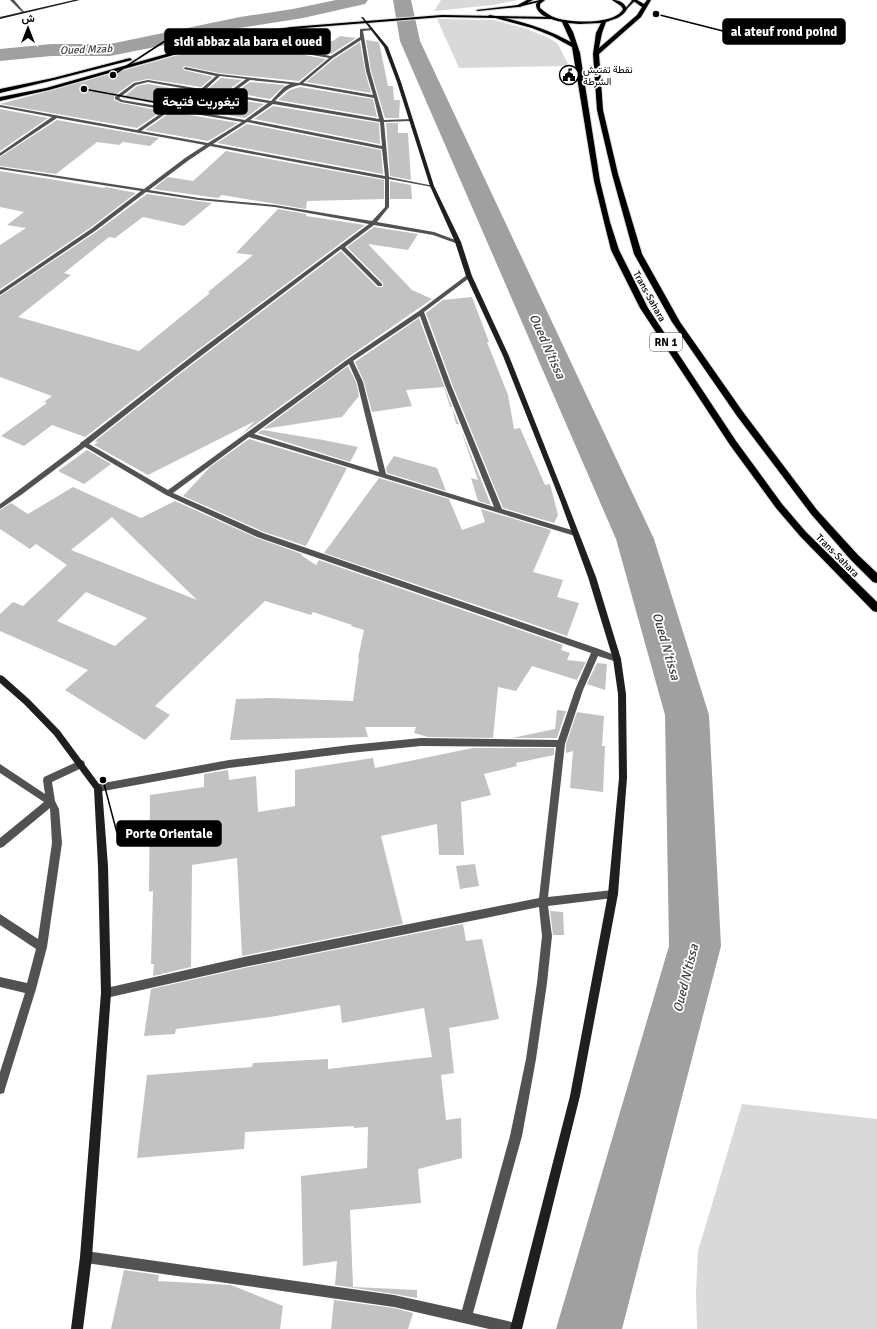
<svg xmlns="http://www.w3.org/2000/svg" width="877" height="1329" font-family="Signika,Vazirmatn,sans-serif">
  <rect width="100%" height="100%" fill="#fff"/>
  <g fill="#d9d9d9">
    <polygon points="441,0 518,0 493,5 434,11"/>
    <polygon points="437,19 494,20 524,28 549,38 558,44 569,66 459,68"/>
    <polygon points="742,1104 877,1119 877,1329 697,1329 696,1293 698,1251"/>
  </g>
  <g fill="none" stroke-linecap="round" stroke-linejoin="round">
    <g fill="#a0a0a0" fill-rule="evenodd">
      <polygon points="336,0 368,0 365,4 303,18 240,28 215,35 110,56 51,56 0,61 0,49 51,44 110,44 240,17 293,9"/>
      <polygon points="393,0 411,0 420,41 654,539 709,715 721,946 622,1329 556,1329 669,946 665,715 616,539 400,41"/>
    </g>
  </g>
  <g fill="#c2c2c2" fill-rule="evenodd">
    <polygon points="340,36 356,38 331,54 276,46 278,50 326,59 299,81 219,73 185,66 183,68 184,70 213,77 201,87 148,79 133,82 114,96 114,100 121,103 162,111 137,128 0,104 49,91 211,46 297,37 333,41"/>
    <polygon points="366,40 379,42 388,86 393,86 394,100 400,100 399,118 385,118 371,71"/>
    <polygon points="360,42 365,71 371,93 306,82 334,59"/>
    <polygon points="221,78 242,80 227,91 208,89"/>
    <polygon points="250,82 285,85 270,99 235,93"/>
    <polygon points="148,84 194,92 170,106 122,98 137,86"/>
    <polygon points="300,87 373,99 377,117 278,100 290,90"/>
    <polygon points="202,94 264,104 245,118 178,107"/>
    <polygon points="273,106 379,123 380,144 254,119"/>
    <polygon points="0,109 48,118 0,151"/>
    <polygon points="171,112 238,123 208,141 145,130"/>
    <polygon points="57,120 159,138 150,146 123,142 119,145 97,142 56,174 0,166 0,157"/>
    <polygon points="386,123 398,123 398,133 408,133 411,180 390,176"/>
    <polygon points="247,124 381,150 383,174 217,143"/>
    <polygon points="226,151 384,180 384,199 307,201 306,209 222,195 218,198 153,189 168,177 193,181"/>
    <polygon points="0,171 104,188 106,187 136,193 90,228 0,289 0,245 26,228 7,225 24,212 0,207"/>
    <polygon points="390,181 411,185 412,199 390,199"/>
    <polygon points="147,194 212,203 184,226 143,217 115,238 109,237 64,273 71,275 18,317 139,351 210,293 208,292 253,255 236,253 278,209 306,214 306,216 365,225 199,349 85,437 52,425 24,446 1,436 47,403 44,402 52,396 0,377 0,296 96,232"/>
    <polygon points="374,227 418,234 408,250 368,244 412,290 432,299 347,358 241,435 255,421 148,475 94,445 98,442 95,441 177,376 341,251 377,287 383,287 383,283 347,247"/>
    <polygon points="472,297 489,342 487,342 508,395 514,429 520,428 545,485 550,484 558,515 554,523 503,508 452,384 426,313 443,300"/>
    <polygon points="419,318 452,407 450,407 444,387 406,390 412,406 372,412 364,382 355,362"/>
    <polygon points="348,366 356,382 359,396 342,417 263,429"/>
    <polygon points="452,407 491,505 478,501 471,478 478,480 459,424 456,424"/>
    <polygon points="263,430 323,440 358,447 350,462 257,433"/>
    <polygon points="249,439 347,468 306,546 264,532 183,496 210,467"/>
    <polygon points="87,450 111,464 84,484 58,471"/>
    <polygon points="394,456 437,468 446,491 387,473 386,468"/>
    <polygon points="379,478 449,499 462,530 485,522 481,509 551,530 533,572 563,580 557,597 579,603 567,636 324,553"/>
    <path d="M 73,487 L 141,518 L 175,501 L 257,538 L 302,554 L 301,555 L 316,565 L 319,560 L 563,645 L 561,650 L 570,653 L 567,660 L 586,662 L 577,680 L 532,666 L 516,691 L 498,687 L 493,738 L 428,737 L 414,733 L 416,727 L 365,727 L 368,737 L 230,740 L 236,699 L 270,698 L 353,701 L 359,658 L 358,658 L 364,630 L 351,626 L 352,625 L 313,612 L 311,615 L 265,601 L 155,706 L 170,715 L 145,740 L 65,690 L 88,670 L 0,631 L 0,614 L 13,602 L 23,606 L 67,565 L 36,544 L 30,549 L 0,529 L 0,510 L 11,503 L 28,514 ZM 112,517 L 197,600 L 71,550 ZM 86,592 L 147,618 L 115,646 L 57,621 Z"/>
    <polygon points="597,663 607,664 605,690 587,684"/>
    <polygon points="557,710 566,711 557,738 512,738 555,729"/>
    <polygon points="577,712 604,716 602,746 605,746 603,792 570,788 573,751 566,753 566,744"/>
    <polygon points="473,748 554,748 554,755 516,763 517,766 484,774 491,795 461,802 464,855 439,855 437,824 381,836 403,924 242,956 237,858 192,865 191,967 153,976 154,964 151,964 153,891 149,892 150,795 204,787 204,774 228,770 229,780 256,776 258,812 295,806 295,770 373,758 375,768"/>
    <polygon points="475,864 479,886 460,889 456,866"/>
    <polygon points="550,911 563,912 564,935 553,935"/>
    <polygon points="463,924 466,941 482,939 499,1019 449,1028 454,1073 441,1075 446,1120 461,1118 462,1158 418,1169 421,1203 350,1210 353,1287 417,1290 417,1298 394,1294 335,1285 337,1261 303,1266 301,1176 367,1168 368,1127 354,1128 354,1126 245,1132 244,1149 137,1158 147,1075 252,1067 253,1063 328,1059 328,1069 432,1057 424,1008 342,1023 340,1005 270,1017 176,1029 175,1034 144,1036 151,989 244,968"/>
    <polygon points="124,1270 159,1275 158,1281 231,1285 283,1306 280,1329 111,1329"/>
    <polygon points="334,1300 394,1308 413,1313 408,1329 331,1329"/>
  </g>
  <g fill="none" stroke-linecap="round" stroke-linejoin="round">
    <g stroke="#dbdbdb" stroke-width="2">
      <g id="primary">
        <polygon points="540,0 543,1 518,7 478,11 476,10 518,5"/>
        <polygon points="442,15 553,17 555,18 553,19 442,17 291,29 249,35 202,47 49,90 0,101 0,97 46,88 198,45 249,33 291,27"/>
        <polygon points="130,58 132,60 54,80 0,93 0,89 53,78"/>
      </g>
    </g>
    <g stroke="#dbdbdb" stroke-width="2">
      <g id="trunk">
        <polygon points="527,0 533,0 520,7 516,6"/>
        <path d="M 540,0 L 545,0 L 540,4 L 540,8 C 545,12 550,16 556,18 C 571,23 615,25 623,9 L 621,6 L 612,0 C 619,0 624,2 627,9 C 623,17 615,19 606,22 L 602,33 L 599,48 L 637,15 L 642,7 L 632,0 L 637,0 L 644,4 L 647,0 L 651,0 L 641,17 L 599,54 L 603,110 L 618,174 L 642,254 L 680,322 L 743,412 L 817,510 L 858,555 L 877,573 L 877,583 L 873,582 L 850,559 L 811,514 L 737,416 L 672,322 L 634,254 L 612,174 L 597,110 L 593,54 L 596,33 L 601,23 L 579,24 L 568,23 L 573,32 L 580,53 L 600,181 L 610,222 L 619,250 L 648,308 L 736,441 L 782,504 L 806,532 L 877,602 L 877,612 L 873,611 L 800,536 L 776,508 L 730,445 L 640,308 L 611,250 L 604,222 L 594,181 L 572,47 L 552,36 L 532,28 L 488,16 L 490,15 C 518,20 546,28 571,42 L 562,22 C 553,20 536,16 536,4 Z"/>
      </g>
    </g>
    <g fill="#525252" fill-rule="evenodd">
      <polygon points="10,0 14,0 25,13 23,13"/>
      <path d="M 373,28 L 373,30 L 363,31 L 370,71 L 384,120 L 411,119 L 413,120 L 411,121 L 384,122 L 389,177 L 434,186 L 432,187 L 389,179 L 389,207 L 377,222 L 434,232 L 461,242 L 458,244 L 433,235 L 374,225 L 345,247 L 382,284 L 382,286 L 378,286 L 341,249 L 176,375 L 89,444 L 168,490 L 348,359 L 419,311 L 467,275 L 472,276 L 424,312 L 451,385 L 502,509 L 578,532 L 579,534 L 578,536 L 575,536 L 249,437 L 173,493 L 263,533 L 599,649 L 620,657 L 621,659 L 620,661 L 617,662 L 598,656 L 583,690 L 565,744 L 548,897 L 613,890 L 616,891 L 618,894 L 616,897 L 613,898 L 548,906 L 552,936 L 547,983 L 536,1059 L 522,1136 L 473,1313 L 516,1323 L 520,1325 L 522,1329 L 489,1329 L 394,1307 L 86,1263 L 82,1261 L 80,1257 L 82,1253 L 86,1251 L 394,1295 L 462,1310 L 510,1136 L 526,1059 L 537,983 L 542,936 L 539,907 L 244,967 L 106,998 L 102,997 L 101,993 L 102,989 L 106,988 L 244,957 L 539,898 L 556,747 L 421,746 L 350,753 L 229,768 L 98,792 L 95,791 L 94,788 L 95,785 L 98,784 L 229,760 L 350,745 L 421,738 L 558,740 L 575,690 L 591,653 L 257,537 L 166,495 L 85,447 L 21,495 L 0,509 L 0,504 L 80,444 L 81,442 L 83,441 L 200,350 L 369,224 L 275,207 L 199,200 L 146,192 L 95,231 L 0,295 L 0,291 L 91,229 L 141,191 L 0,169 L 0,167 L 144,189 L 185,158 L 205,145 L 57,118 L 0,156 L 0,153 L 52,117 L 0,107 L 0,105 L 137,130 L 166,110 L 121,102 L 115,99 L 115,97 L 134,83 L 148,80 L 201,89 L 216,76 L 184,69 L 185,67 L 219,74 L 299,83 L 329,58 L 278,49 L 277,47 L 331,56 L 360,37 L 360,29 ZM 361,40 L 366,71 L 373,95 L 303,83 L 333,58 ZM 220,76 L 246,79 L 227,93 L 205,90 ZM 250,80 L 290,84 L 284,87 L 271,101 L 231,94 ZM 148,82 L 198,91 L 170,108 L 122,100 L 119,98 L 136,85 ZM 300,85 L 374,98 L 379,119 L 275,101 C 283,93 288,87 300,85 ZM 202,92 L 268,103 L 245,120 L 174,108 ZM 273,104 L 380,122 L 382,146 L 250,120 ZM 171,110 L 242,122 L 208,143 L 141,131 ZM 247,122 L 382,149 L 385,176 L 213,144 ZM 210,146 L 385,179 L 385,207 L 372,221 L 275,205 L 199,198 L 149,190 L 189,160 ZM 420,316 L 445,385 L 494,507 L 386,474 L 363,382 L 353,361 ZM 349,364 L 357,382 L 379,472 L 254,434 Z"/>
      <polygon points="81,760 84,761 85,764 84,767 52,782 55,801 59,809 62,843 47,947 36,989 5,1089 4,1093 0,1094 0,1072 25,993 0,987 0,977 27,983 36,949 0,925 0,914 38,939 52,843 50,808 3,847 0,848 0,838 44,802 0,773 0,764 45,794 43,780 44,777"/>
    </g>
    <g fill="#1f1f1f" fill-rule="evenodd">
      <polygon points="74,0 80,0 0,19 0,17"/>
      <polygon points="632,0 636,0 626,10 624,10"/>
      <polygon points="361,17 363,17 388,47 401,82 434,186 461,242 472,276 509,356 566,500 596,577 621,659 626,694 627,778 618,894 580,1096 522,1329 510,1329 570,1096 608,894 619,778 618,694 613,659 588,577 560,500 503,356 466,276 455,242 430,186 397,82 384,47"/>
      <polygon points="0,675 3,676 30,700 60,731 102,788 108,866 111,993 92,1257 83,1329 71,1329 80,1257 101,993 98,866 94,789 54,735 24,704 0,683"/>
    </g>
    <use href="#primary" fill="#000" fill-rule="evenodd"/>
    <use href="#trunk" fill="#000" fill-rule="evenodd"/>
  </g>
  <defs>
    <g id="civic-ring" transform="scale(1)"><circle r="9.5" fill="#fff" stroke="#000" stroke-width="1.5"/><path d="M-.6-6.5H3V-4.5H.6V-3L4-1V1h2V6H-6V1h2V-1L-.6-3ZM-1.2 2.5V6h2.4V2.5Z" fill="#000"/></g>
  </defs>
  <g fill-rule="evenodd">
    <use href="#civic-ring" x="569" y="75"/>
  </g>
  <g text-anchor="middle" stroke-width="3.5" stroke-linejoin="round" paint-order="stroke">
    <g font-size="10" fill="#000" stroke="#fff" text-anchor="start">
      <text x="583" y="73">نقطة تفتيش<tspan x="583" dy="12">الشرطة</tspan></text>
    </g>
    <g font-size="10" fill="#000" stroke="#fff">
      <text transform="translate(650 296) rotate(61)" y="4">Trans-Sahara</text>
      <text transform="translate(838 555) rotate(45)" y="4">Trans-Sahara</text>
    </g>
    <g font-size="11" font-style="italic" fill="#414141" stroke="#fff">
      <text transform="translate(86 49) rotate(-2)" y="4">Oued Mzab</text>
    </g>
    <rect fill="#fff" stroke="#4c4c4c" stroke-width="1" x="650" y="333" width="32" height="18" rx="3"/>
    <g font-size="11" font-weight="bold" fill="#000">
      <text x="666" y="346">RN 1</text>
    </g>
    <g font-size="13" font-style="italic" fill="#414141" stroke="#fff">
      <text transform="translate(548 346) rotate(66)" y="5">Oued N'tissa</text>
      <text transform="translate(667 646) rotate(74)" y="5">Oued N'tissa</text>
      <text transform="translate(685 978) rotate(-76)" y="5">Oued N'tissa</text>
    </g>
  </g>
  <path fill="none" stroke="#000" stroke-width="1.5" d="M656 14L723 31M113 75L165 41M84 89L154 102M103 780L117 833"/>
  <g fill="#000" stroke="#fff" stroke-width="1.5">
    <circle cx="656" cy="14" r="4"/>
    <circle cx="113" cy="75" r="4"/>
    <circle cx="84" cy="89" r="4"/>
    <circle cx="103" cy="780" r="4"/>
  </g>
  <g fill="#000" stroke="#000" stroke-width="1.5">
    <rect x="723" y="19" width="122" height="25" rx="4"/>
    <rect x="165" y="29" width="165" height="25" rx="4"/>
    <rect x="154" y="89" width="93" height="25" rx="4"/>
    <rect x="117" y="821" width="104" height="25" rx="4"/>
  </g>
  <g font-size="13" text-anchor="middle" font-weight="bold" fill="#fff">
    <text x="784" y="36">al ateuf rond poind</text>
    <text x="248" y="46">sidi abbaz ala bara el oued</text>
    <text x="201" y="106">تيغوريت فتيحة</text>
    <text x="169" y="838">Porte Orientale</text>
  </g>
  <g transform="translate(28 28)" stroke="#ffffff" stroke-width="3" paint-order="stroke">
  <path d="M0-3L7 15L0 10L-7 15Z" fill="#000000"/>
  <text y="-6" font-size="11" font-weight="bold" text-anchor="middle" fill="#000000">ش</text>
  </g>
</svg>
